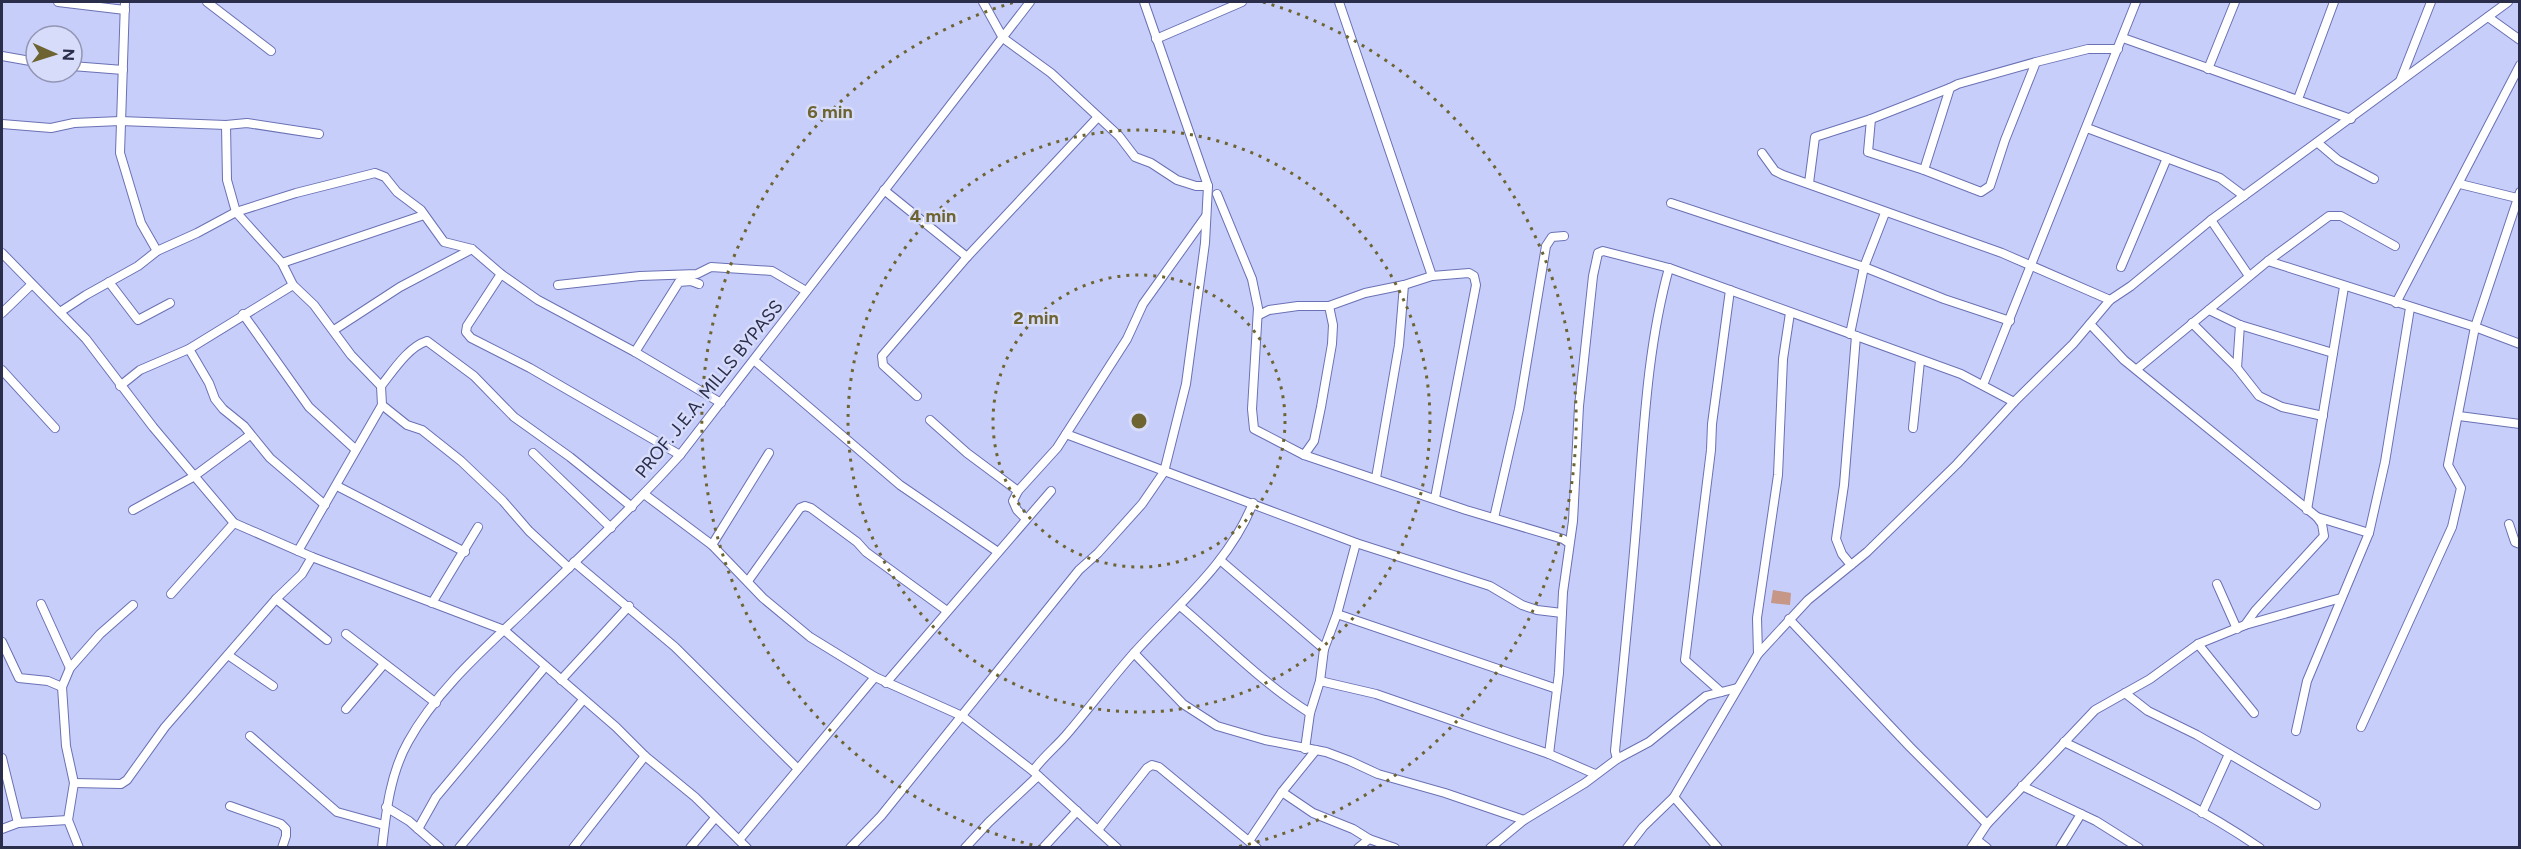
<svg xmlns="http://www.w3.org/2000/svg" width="2521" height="849" font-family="Figtree,sans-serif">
  <rect width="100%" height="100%" fill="#c7cefa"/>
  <polygon fill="#c69687" points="1773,590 1791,593 1790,605 1771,603"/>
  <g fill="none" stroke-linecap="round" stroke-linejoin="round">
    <g stroke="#6a71b4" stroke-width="10">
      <g id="minor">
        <polyline points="58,2 125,10"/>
        <polyline points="125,2 120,153 141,223 157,251"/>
        <polyline points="207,2 271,51"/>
        <polyline points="983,2 1003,38 1051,73 1119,136 1135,157 1151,163 1177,180 1196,186 1208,186"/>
        <polyline points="1339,2 1432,276"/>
        <polyline points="2488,17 2520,40"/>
        <polyline points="2123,38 2351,119"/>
        <polyline points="1156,39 1242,2"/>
        <polyline points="2,56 36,62"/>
        <polyline points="72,66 123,70"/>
        <polyline points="2208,69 2235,2"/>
        <polyline points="2400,81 2431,2"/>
        <polyline points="2298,99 2334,2"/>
        <polyline points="1871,119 1868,152 1924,170 1981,192 1990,186 2005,140 2036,62 2088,49 2118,49"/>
        <polyline points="2,124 51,128 74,123 120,121 226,125 247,123 319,134"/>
        <polyline points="226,125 227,180 236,212 282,263 293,285 314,305 351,355 381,386"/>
        <polyline points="2087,128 2220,178 2244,196"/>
        <polyline points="2318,143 2338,160 2374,179"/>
        <polyline points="1762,153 1775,171 1783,175 2002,253 2110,300"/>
        <polyline points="1924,170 1950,88 1958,84 2036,62"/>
        <polyline points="1809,183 1815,137 1871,119 1950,88"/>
        <polyline points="2460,184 2517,198"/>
        <polyline points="884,190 967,257"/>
        <polyline points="1217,194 1252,279 1258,308 1252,409 1254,429 1304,455 1466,510 1563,539 1569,543"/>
        <polyline points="1671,203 1864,267 1944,299 2010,321"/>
        <polyline points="2211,220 2249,276"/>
        <polyline points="2,253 86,339 153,427 234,523 312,557 504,630 616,727 645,756 695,797 747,848"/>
        <polyline points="2268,261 2475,327 2520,344"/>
        <polyline points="282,263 424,215"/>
        <polyline points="2121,267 2167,158"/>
        <polyline points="501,274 467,326 466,332 471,338 530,368 680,455"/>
        <polyline points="109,282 138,320 170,303"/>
        <polyline points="558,285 640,276 697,274 711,267 772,271 806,291"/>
        <polyline points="2396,303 2520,65"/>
        <polyline points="2209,310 2240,325 2333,353"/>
        <polyline points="60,312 86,295 138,266 157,251 197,233 236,212 296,193 375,173 385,177 397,192 421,210 444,242 472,249 501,274 538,300 635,352 721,403"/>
        <polyline points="2,313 31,285"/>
        <polyline points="243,314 309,407 355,449"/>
        <polyline points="1259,315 1269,310 1298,306 1329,306 1365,293 1404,285 1432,276 1469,273 1474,276 1476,285 1435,498"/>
        <polyline points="2192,323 2237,368 2259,396 2282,407 2323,416"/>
        <polyline points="334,330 400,287 472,249"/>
        <polyline points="1850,334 1864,267 1885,213"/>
        <polyline points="189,349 209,383 215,399 223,409 244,426 270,458 325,505"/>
        <polyline points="635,352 679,282 691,281 699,284"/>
        <polyline points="755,361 900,485 998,552"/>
        <polyline points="2237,368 2240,325"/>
        <polyline points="2137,369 2268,261 2329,216 2341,216 2395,246"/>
        <polyline points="2,370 55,428"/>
        <polyline points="1983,385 2136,2"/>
        <polyline points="120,386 140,370 189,349 293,285"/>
        <polyline points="917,396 883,365 882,356 967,257 1098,117"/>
        <polyline points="382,405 407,425 422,430 461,461 503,501 529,531 569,568"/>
        <polyline points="2459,416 2520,424"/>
        <polyline points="930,420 967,453 1018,491"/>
        <polyline points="1913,428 1920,361"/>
        <polyline points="1066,434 1356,543 1490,586 1522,605 1537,610 1562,613"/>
        <polyline points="533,453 611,528"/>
        <polyline points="1304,455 1314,441 1321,407 1332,344 1333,325 1329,306"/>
        <polyline points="1376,478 1399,345 1404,285"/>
        <polyline points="337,486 465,552"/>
        <polyline points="644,494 712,545 763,598 810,637 875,677 962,716 1033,771 1117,848"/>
        <polyline points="133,510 193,477 250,435"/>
        <polyline points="2307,510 2344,287"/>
        <polyline points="2317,517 2369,533"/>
        <polyline points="1494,518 1519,409 1546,246 1552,237 1564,236"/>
        <polyline points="1026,519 1017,510 1013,501 1018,491 1057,448 1127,339 1143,304 1206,216"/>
        <polyline points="2509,524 2515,542 2520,544"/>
        <polyline points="712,545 769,453"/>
        <path d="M 298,551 L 382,405 L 381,386 C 393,371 408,347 427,341 L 474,376 L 514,417 L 570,457 L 632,507"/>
        <polyline points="1220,560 1324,649"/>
        <polyline points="574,562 675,647 798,769"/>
        <polyline points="1851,565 1842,554 1836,539 1844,485 1856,336"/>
        <polyline points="748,581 800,508 805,506 811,508 857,542 866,552 947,611"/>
        <polyline points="2217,584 2237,629"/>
        <polyline points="171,594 234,523"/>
        <polyline points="276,599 327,640"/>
        <polyline points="432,603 478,527"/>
        <polyline points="41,604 70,668"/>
        <path d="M 1180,606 C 1223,642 1262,683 1310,713"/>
        <polyline points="1337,614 1557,689"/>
        <polyline points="1789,619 1910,747 1987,824"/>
        <polyline points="2245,625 2341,598"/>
        <polyline points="346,634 436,703"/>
        <polyline points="2,642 19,678 48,681 62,687"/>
        <polyline points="2198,644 2254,713"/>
        <polyline points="1134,653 1183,704 1217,726 1265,740 1326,752 1350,761 1378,774 1445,793 1524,820"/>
        <polyline points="1758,654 1757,618 1778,475 1783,359 1790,313"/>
        <polyline points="228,655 273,686"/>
        <polyline points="561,680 629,606"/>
        <polyline points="1320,681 1376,694 1549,754 1595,774"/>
        <polyline points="886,683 1051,491"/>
        <polyline points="1721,692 1685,660 1711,450 1712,424 1730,290"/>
        <polyline points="2125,693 2148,711 2197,735 2316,805"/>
        <polyline points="346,709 384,664"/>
        <polyline points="2361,727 2452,527 2461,488 2448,465 2475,327 2520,192"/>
        <polyline points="2296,731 2307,681 2369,533 2385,462 2410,308"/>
        <polyline points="250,736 337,812 384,825"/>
        <path d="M 2064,742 C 2130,774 2199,806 2260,848"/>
        <polyline points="1305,749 1310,713 1320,681 1324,649 1337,614 1356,543"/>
        <polyline points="1549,754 1559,673 1563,592 1573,521 1579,406 1593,276 1598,253 1603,251 1669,268 1961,374 2014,402"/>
        <polyline points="2,758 18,823"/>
        <path d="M 1617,759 L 1615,751 C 1623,668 1632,585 1638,502 C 1644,424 1648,344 1669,268"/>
        <path d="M 1033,771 C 1043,757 1056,747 1067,734 C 1090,707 1111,679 1134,653 C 1177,605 1229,564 1253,503"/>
        <polyline points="74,783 121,784 127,780 165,727 276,599 302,574 312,557"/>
        <polyline points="2022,786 2096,821 2139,848"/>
        <polyline points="1282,792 1313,813 1353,829 1369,839"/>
        <polyline points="1674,797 1718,848"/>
        <polyline points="230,806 281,824 286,829 286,836 282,848"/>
        <polyline points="386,807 409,821 440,848"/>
        <polyline points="2202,813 2229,754"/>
        <polyline points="2,829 18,823 68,820"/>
        <polyline points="418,829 436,797 545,667"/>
        <polyline points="1098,830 1147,768 1152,765 1159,767 1257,848"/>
        <polyline points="739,840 875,677"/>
        <polyline points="1249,841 1282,792 1316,750"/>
        <polyline points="1978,841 1987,848"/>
        <polyline points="79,848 68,820 74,783 66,746 62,687 70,668 100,634 133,605"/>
        <path d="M 382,848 C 386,812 390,774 408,742 C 436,691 484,649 525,610 C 578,559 631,509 680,455 L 1030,2"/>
        <polyline points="459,848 583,700"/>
        <polyline points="573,848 645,756"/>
        <polyline points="690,848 715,818"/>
        <polyline points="850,848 881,816 1079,570 1098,553 1142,504 1164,472 1186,384 1205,243 1208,186 1144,2"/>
        <polyline points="965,848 989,822 1038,776"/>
        <polyline points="1043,848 1077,811"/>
        <polyline points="1358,848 1369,839 1395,848"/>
        <polyline points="1490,848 1524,820 1585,783 1617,759 1649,742 1706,696 1737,688"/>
        <polyline points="1627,848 1643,827 1674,797 1758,654 1808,600 1867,552 1957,464 2014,402 2073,344 2110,300 2131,286 2211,220 2508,2"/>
        <polyline points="1971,848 1987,824 2095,710 2150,679 2198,644 2245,625 2255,611 2324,536 2322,524 2317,517 2124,360 2090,324"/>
        <polyline points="2060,848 2081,814"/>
      </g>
    </g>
    <use href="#minor" stroke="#fff" stroke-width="8"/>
  </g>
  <g fill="none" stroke="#6e6431" stroke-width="3" stroke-dasharray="3 6">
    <circle cx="1139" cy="421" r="146"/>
    <circle cx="1139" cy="421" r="291"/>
    <path d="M1041 847A437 437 0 0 1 1015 2M1263 2A437 437 0 0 1 1237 847"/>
  </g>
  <g text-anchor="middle" stroke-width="5" stroke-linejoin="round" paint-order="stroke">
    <g font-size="18" fill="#2b2e4b" stroke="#d7dcfa">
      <text transform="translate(709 389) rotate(-51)" y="6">PROF. J.E.A. MILLS BYPASS</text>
    </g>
  </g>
  <circle cx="1139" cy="421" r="9" fill="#6e6431" stroke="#d7dcfa" stroke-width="3"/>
  <g font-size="18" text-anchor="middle" font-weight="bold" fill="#6e6431" stroke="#d7dcfa" stroke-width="5" stroke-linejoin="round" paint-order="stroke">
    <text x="830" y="118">6 min</text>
    <text x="933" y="222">4 min</text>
    <text x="1036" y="324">2 min</text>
  </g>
  <rect width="2521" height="849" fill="none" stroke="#2b2e4b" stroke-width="6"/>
  <g transform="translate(54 54) rotate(93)"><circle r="28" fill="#d7dcfa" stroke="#9296b4" stroke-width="1.5"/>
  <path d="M0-4.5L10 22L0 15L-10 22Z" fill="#6e6431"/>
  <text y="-9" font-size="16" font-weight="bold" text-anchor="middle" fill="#2b2e4b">N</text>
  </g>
</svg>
